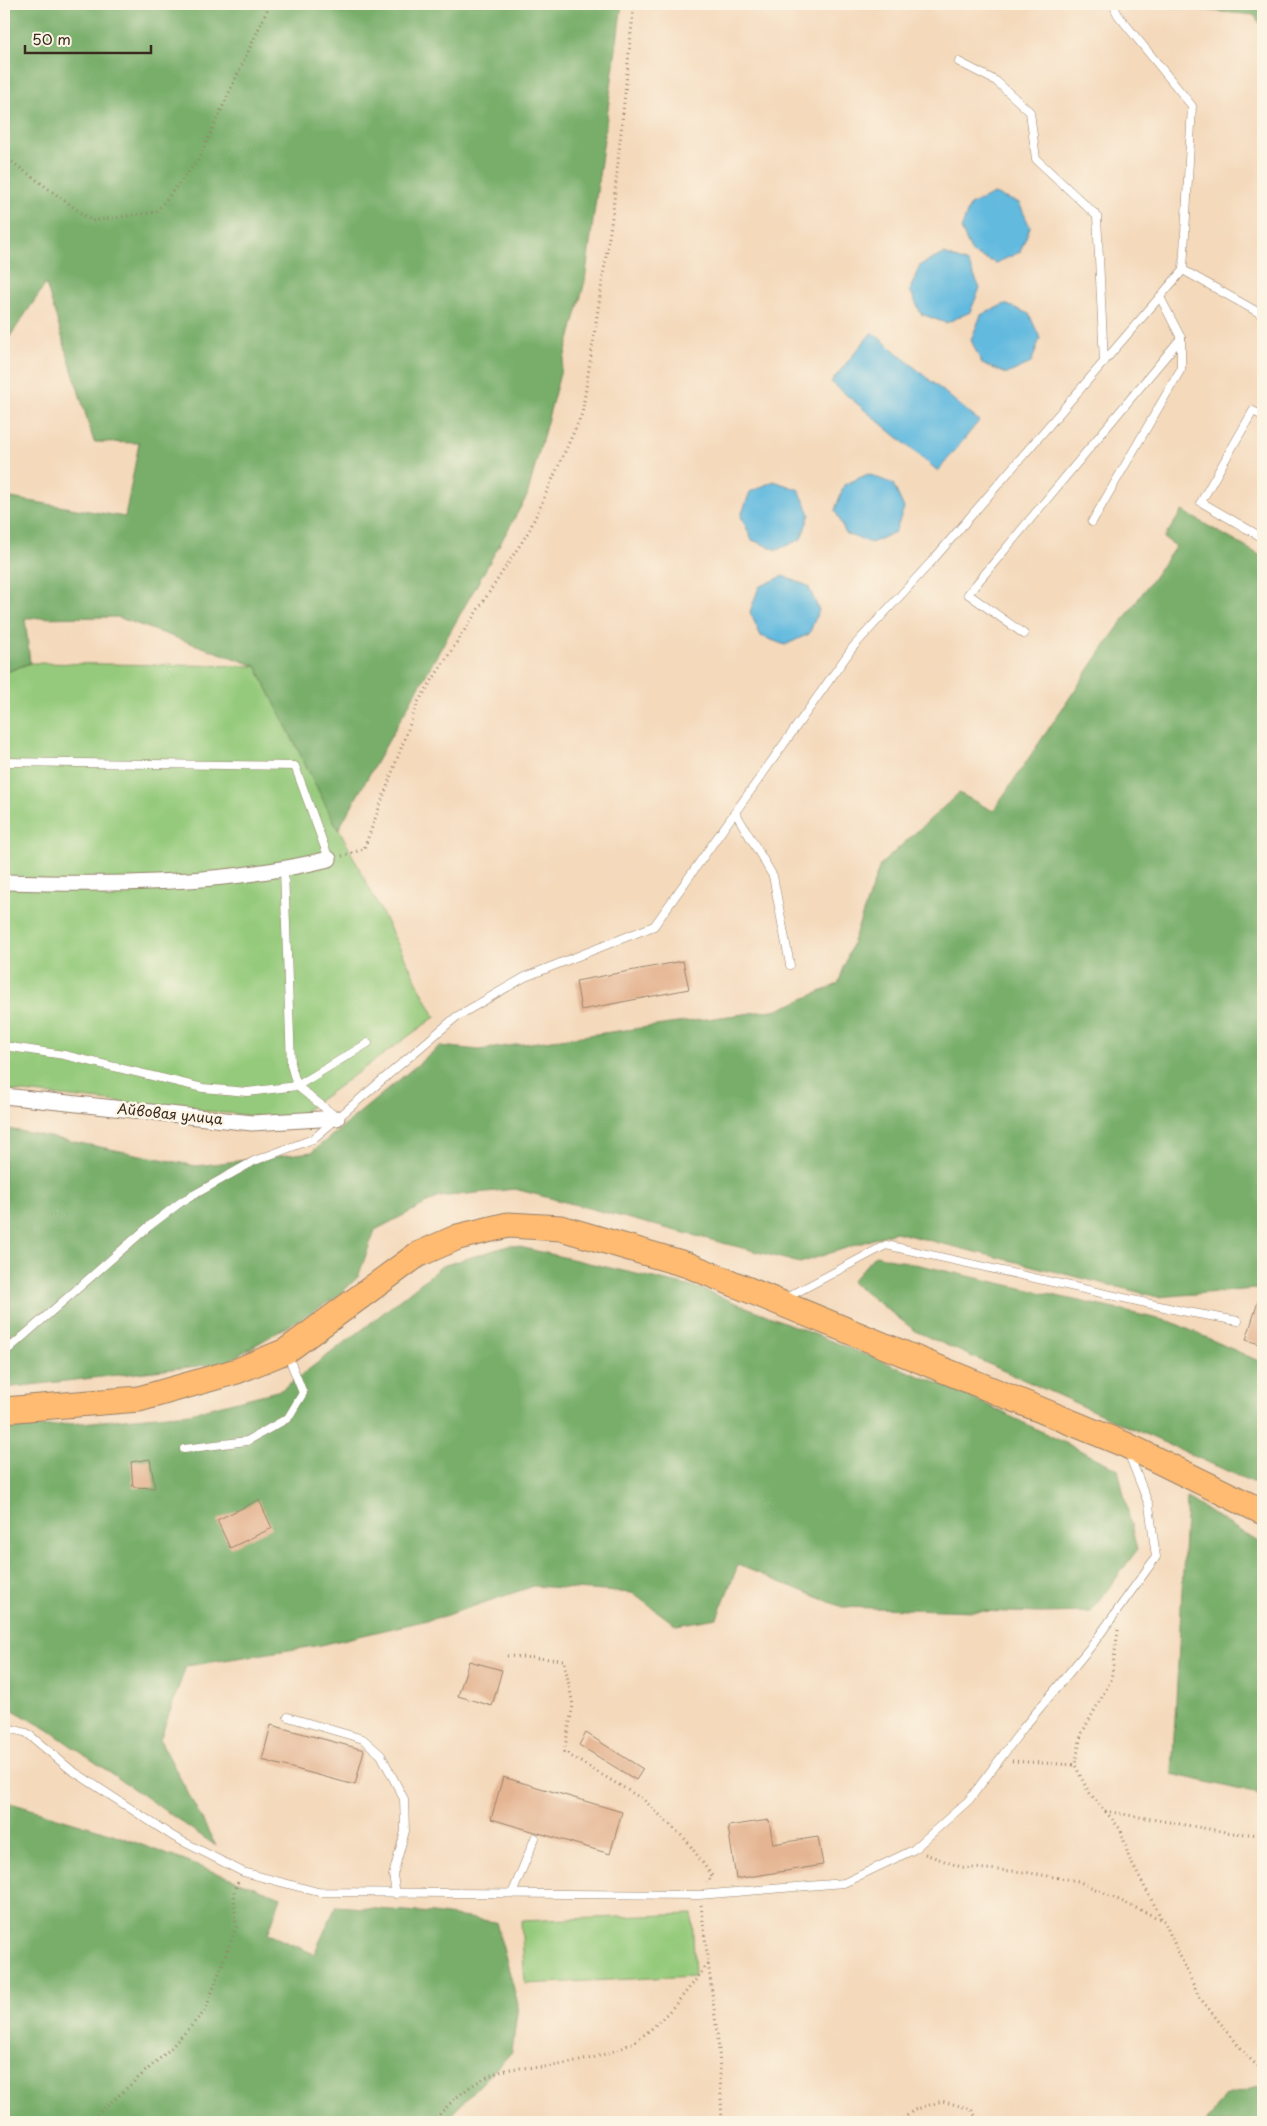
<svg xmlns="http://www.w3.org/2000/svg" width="1267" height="2126" font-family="'Playpen Sans',sans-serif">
  <rect width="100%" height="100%" fill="#fcf5e5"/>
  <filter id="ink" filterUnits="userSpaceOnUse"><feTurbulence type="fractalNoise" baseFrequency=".02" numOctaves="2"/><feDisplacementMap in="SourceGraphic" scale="10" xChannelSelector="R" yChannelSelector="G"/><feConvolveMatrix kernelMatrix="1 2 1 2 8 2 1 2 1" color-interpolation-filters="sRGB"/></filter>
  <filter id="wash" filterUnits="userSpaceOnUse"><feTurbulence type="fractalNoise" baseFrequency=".0096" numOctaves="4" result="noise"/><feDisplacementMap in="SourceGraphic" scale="20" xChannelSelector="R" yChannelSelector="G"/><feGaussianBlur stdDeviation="1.12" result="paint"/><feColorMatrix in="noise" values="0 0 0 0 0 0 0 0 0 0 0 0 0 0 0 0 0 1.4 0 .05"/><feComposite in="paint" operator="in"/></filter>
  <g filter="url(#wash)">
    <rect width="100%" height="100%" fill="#f4d9bb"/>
    <g fill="#95ca7b" stroke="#687a4c">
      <polygon points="30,663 256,666 435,1017 292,1120 4,1090 4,673"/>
      <polygon points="692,1914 695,1976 525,1984 521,1921"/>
    </g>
    <g fill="#78ae6b" stroke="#5a6c44">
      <polygon points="4,4 622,4 585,281 527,496 338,830 256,666 117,617 25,618 30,663 4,673 4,493 5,497 125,517 139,443 94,442 46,284 4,345"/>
      <polygon points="1143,4 1263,4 1263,28 1254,15"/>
      <polygon points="1182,511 1263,557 1263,1291 1254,1289 1158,1297 895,1232 800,1263 515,1189 439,1197 375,1230 358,1277 337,1297 225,1363 4,1388 4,1133 9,1129 196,1166 312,1152 440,1046 479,1050 780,1009 838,984 880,865 959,793 993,811 1104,647 1176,546 1164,538"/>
      <polygon points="511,1245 701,1289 965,1394 1118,1469 1137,1550 1091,1612 1041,1613 842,1607 738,1565 717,1618 676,1625 632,1593 534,1586 444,1616 321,1645 186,1666 160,1740 216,1846 47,1729 4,1705 4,1430 190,1413 281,1390 363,1329 442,1266"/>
      <polygon points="875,1255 1172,1322 1263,1363 1263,1487 917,1332 851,1282"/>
      <polygon points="1187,1498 1263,1545 1263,1795 1172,1774"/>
      <polygon points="4,1801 110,1833 281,1897 268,1934 314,1954 336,1906 433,1913 496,1922 518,2004 512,2052 444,2122 4,2122"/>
      <polygon points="1263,2085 1263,2122 1206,2122 1224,2097"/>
    </g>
    <g fill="#62badf" stroke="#4e727e">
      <polygon points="994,194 1019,203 1030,227 1020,252 996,263 972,253 961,229 970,205"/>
      <polygon points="944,254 968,263 980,288 970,312 946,323 921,314 910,290 920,265"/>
      <polygon points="1005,304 1029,314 1040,338 1031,363 1007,374 982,364 971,340 981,315"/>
      <polygon points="872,332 979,421 938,471 831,382"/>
      <polygon points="868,474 893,484 904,508 895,532 871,543 846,534 835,510 844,485"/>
      <polygon points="774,481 799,490 810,514 801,539 777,550 752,540 741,516 750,492"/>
      <polygon points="783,576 808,586 819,610 809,634 785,645 761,636 750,612 759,587"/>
    </g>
    <g id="blocks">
      <g fill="#e5b593">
        <polygon points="683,961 689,989 581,1010 576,981"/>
        <polygon points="1260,1295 1263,1296 1263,1345 1246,1340"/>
        <polygon points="150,1459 155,1488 133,1487 131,1462"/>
        <polygon points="259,1500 272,1528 230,1548 217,1520"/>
        <polygon points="469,1661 502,1670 492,1706 458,1696"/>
        <polygon points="271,1725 364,1750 355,1785 262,1760"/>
        <polygon points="586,1733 643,1769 636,1780 579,1745"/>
        <polygon points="503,1777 622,1812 610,1854 491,1819"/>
        <polygon points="769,1820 773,1844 818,1837 823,1865 736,1879 728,1826"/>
      </g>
    </g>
  </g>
  <g filter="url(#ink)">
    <use href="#blocks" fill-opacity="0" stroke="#98826c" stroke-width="1"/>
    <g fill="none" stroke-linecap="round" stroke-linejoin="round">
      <g stroke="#98826c" stroke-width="9">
        <g id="lane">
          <polyline points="959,62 996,81 1030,112 1036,159 1097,216 1104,362"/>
          <polyline points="1183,270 1263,315"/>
          <polyline points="1263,416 1253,411 1201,502 1263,538"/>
          <polyline points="1092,522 1181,369 1181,338"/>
          <polyline points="1024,634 968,594 1181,338 1160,297"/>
          <polyline points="4,762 295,766 329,859"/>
          <polyline points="735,812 773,876 790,965"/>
          <polyline points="284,870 291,1065 297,1086 368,1043"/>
          <polyline points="4,1046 64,1055 203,1088 247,1092 297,1086 335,1116"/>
          <polyline points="784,1299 886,1245 1182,1311 1238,1321"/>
          <polyline points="4,1353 148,1227 181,1202 254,1161 313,1139 456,1017 525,977 654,926 853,647 932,561 1183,270 1192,106 1118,15 1113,4"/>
          <polyline points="184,1449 247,1441 288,1418 303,1393 287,1353"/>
          <polyline points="288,1717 363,1739 381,1755 404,1799 405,1831 393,1875 396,1894"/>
          <polyline points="4,1727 27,1733 70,1769 174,1837 243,1872 318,1892 699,1895 844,1883 913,1850 969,1800 1024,1727 1093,1644 1156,1557 1149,1505 1128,1452"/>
          <polyline points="512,1894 535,1838"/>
        </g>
      </g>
      <g stroke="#98826c" stroke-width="17">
        <g id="street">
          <path d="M 4,882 C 112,885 223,885 329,859"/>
          <polyline points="4,1096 252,1123 337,1118"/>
        </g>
      </g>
      <g stroke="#98826c" stroke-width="27">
        <polyline id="primary" points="4,1410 139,1399 237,1371 286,1351 417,1255 458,1237 508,1225 561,1228 688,1265 1126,1445 1263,1512"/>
      </g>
      <g stroke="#98826c" stroke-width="3" stroke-dasharray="1 4" stroke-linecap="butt">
        <polyline points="4,156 92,221 156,212 198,160 270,4"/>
        <polyline points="342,856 364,849 418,702 529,531 582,414 613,211 634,4"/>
        <polyline points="1118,1630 1111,1680 1081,1735 1075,1765 1088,1791 1121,1830 1129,1858 1163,1921"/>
        <polyline points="507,1656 564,1660 573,1705 564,1752 644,1800 687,1841 712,1876 707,1883"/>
        <polyline points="1012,1761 1075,1765"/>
        <polyline points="1105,1811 1232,1833 1263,1835"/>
        <polyline points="925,1854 961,1867 1024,1872 1078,1881 1164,1921 1199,1997 1249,2058 1263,2071"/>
        <polyline points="701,1905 719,2049 722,2122"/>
        <polyline points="89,2122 167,2052 205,2011 236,1927 234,1891 238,1882"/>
        <path d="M 433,2122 C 451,2100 477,2077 506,2070 C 518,2067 532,2068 544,2067 C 570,2064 597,2058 622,2048 C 654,2035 687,1991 708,1964"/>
        <polyline points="899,2122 914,2110 942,2101 971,2109 979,2122"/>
      </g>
      <use href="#lane" stroke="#fff" stroke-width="8"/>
      <use href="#street" stroke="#fff" stroke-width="15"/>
      <use href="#primary" stroke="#febb71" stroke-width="25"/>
    </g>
  </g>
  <g text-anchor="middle" stroke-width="5" stroke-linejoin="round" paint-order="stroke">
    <g font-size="14" fill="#3b2a1e" stroke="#fcf5e5">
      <text transform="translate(170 1114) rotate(6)" y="5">Айвовая улица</text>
    </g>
  </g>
  <rect width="1267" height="2126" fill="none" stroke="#fcf5e5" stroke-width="20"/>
  <path d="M25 45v8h126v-8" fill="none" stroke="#3b2a1e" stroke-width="2.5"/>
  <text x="32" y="45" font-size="15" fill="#3b2a1e" stroke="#fcf5e5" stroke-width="4" paint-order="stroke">50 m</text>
</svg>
